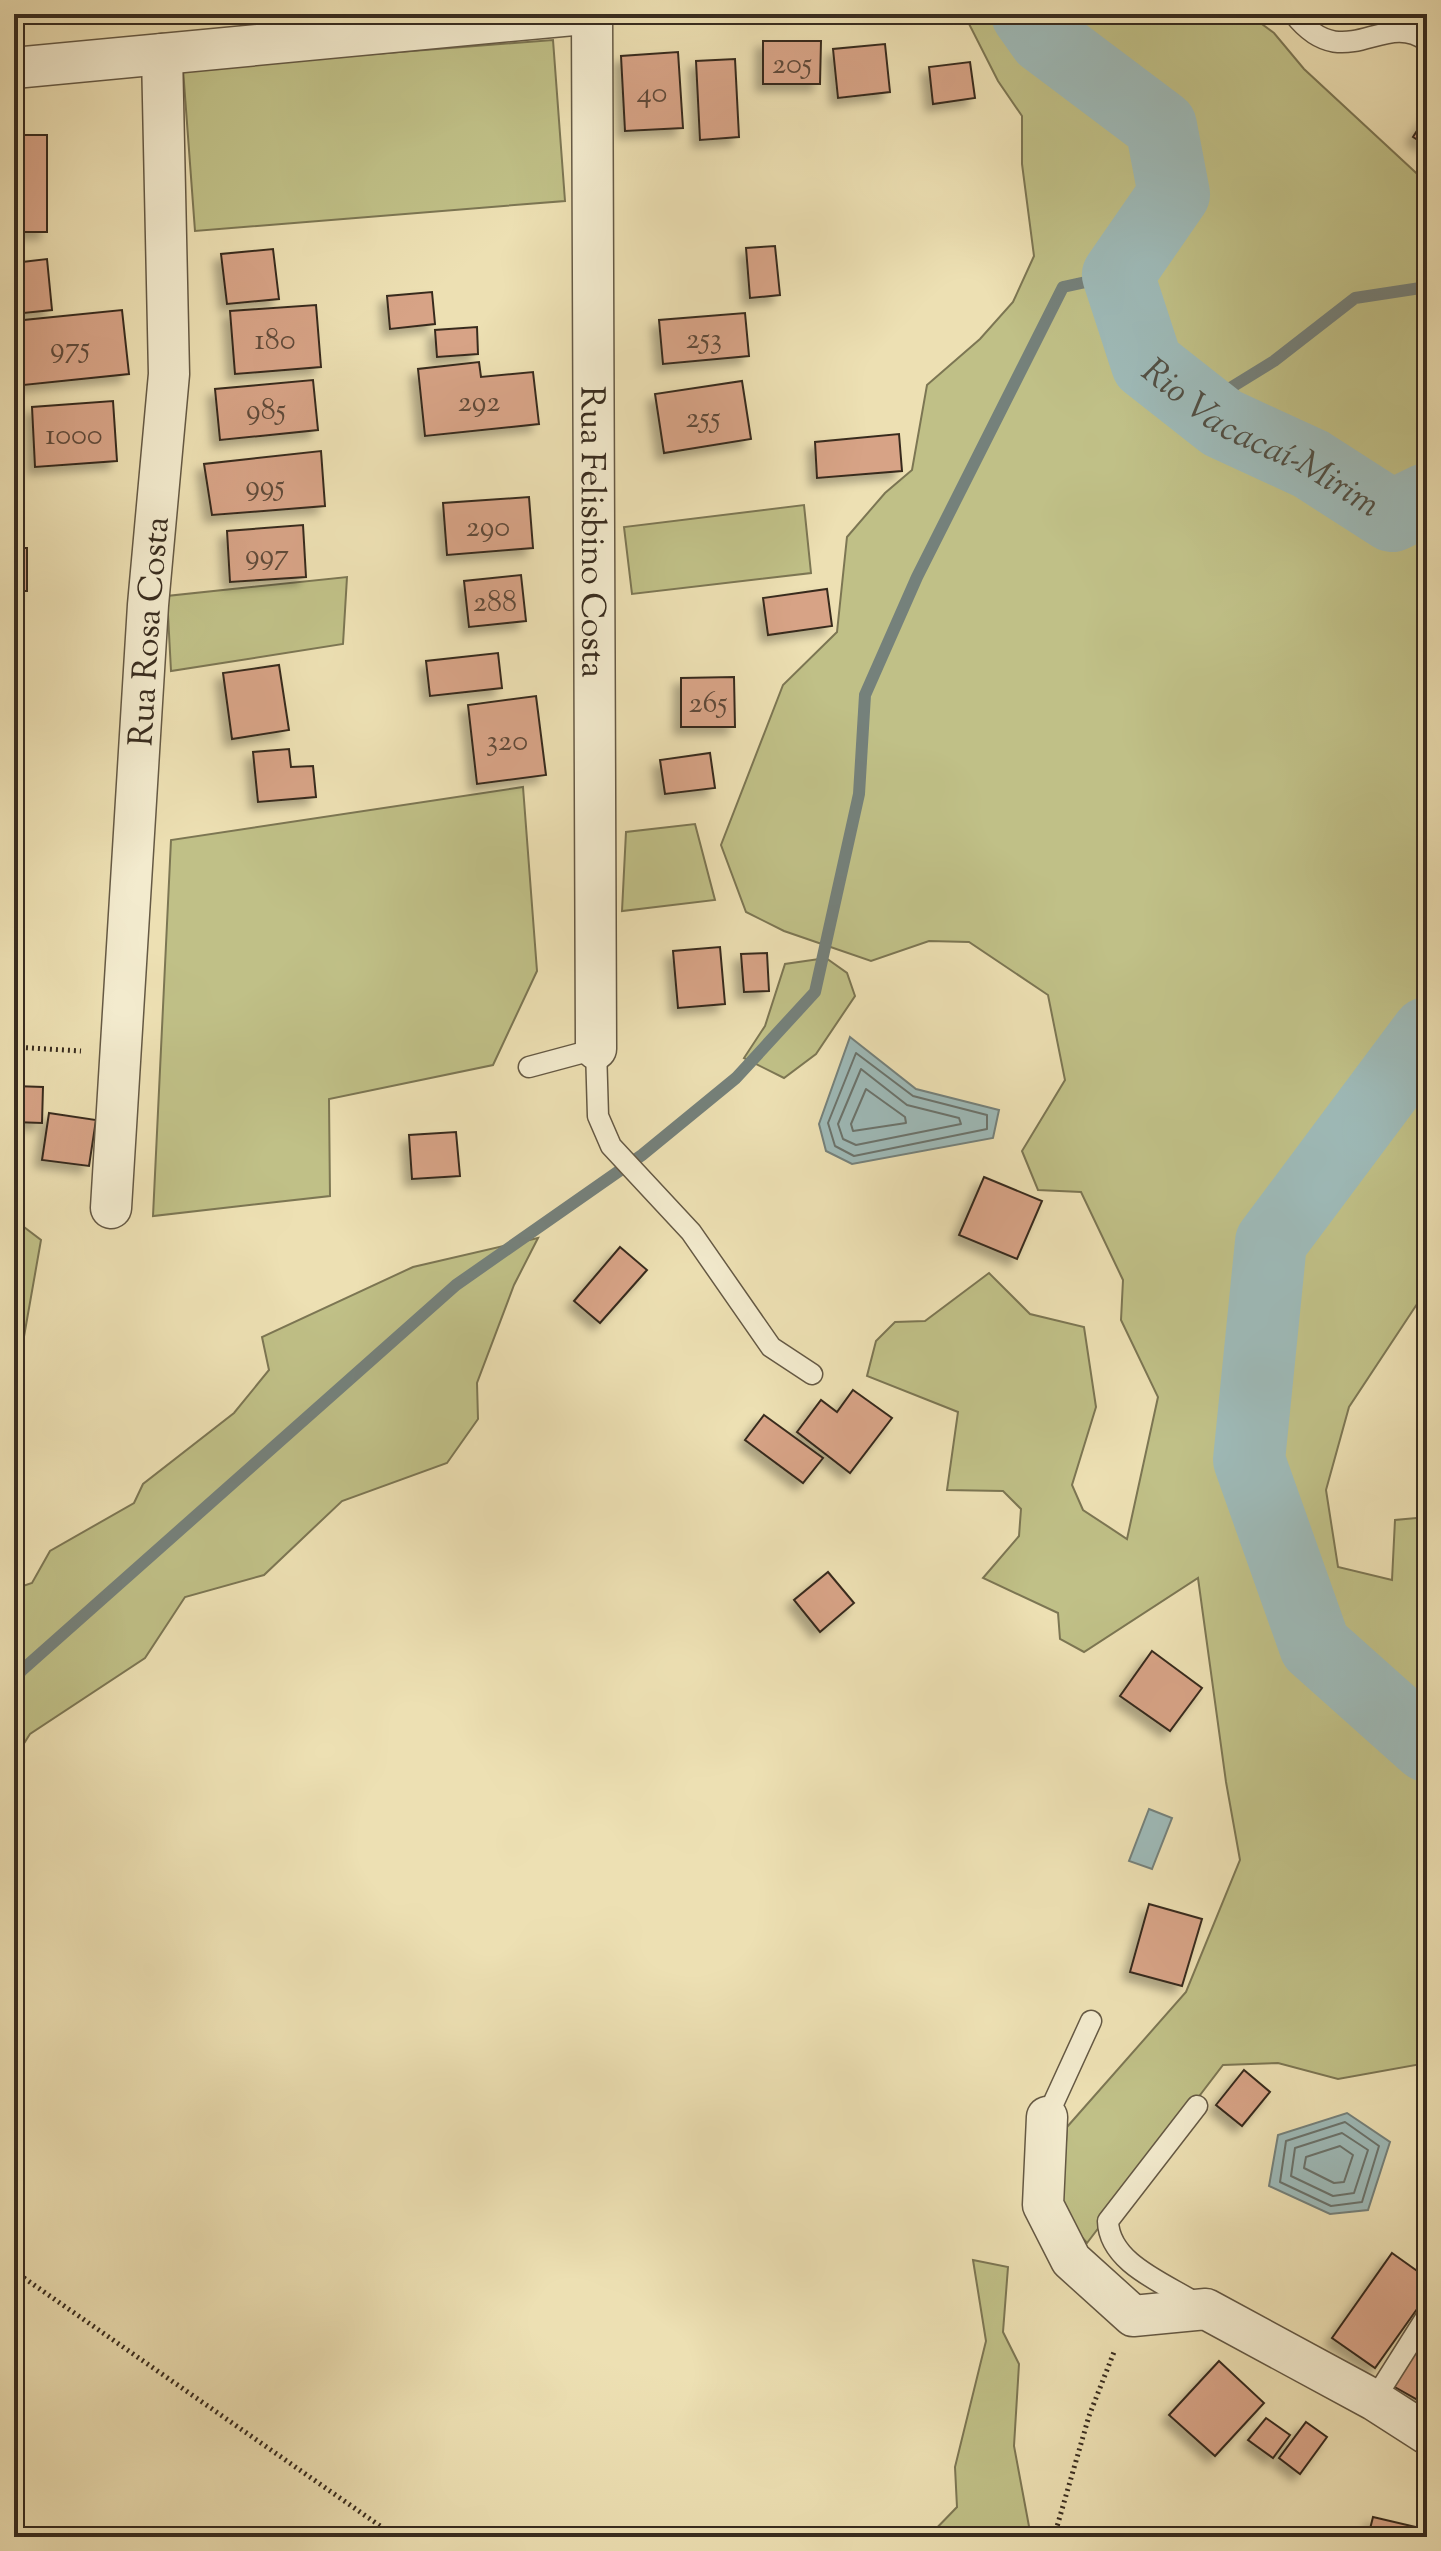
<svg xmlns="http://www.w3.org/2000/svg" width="1441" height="2551" font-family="'Sorts Mill Goudy',serif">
  <defs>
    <filter id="shadow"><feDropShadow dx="-7" dy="7" stdDeviation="4" flood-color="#0004"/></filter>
  </defs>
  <rect width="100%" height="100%" fill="#ede0b3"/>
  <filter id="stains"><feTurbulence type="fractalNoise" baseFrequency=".0025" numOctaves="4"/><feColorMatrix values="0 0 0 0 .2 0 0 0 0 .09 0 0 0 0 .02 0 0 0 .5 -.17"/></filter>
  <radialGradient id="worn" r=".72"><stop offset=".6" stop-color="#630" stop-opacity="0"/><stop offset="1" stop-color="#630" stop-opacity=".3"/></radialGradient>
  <g fill="#c0c087" stroke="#7c7653" stroke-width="2">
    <polygon points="964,14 1157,14 1159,22 1255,19 1274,33 1304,69 1427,183 1427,1289 1349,1407 1326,1490 1338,1567 1392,1580 1395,1520 1427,1517 1427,2063 1338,2079 1278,2063 1223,2065 1087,2243 1074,2228 1062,2202 1067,2127 1186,1992 1240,1860 1226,1782 1198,1578 1084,1652 1060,1639 1058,1613 983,1578 1019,1536 1021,1509 1003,1491 947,1490 958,1412 867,1376 876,1341 895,1322 925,1321 989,1273 1030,1314 1084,1327 1096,1407 1072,1485 1083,1510 1127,1539 1158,1397 1121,1320 1123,1280 1081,1192 1038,1190 1022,1151 1065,1080 1048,995 969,942 929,941 871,961 784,931 746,912 721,845 783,685 837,632 847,537 885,493 912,470 927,385 980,339 1013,302 1034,256 1022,164 1022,116 998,81"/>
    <polygon points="553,40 565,201 195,231 183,69"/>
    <polygon points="804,505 811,573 632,594 624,527"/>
    <polygon points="347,577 343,644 171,671 167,596"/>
    <polygon points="523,787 537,971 493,1065 329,1099 330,1196 153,1216 171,840"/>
    <polygon points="695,824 715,900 622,911 626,832"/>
    <polygon points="826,958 847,973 855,996 816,1054 784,1078 744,1058 765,1026 785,964"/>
    <polygon points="20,1224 41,1240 22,1348 14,1362 14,1225"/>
    <polygon points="538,1238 514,1285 477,1383 478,1419 447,1463 342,1501 264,1575 185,1597 145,1658 30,1734 14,1759 14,1589 32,1583 50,1551 134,1503 143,1484 234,1413 269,1370 262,1337 413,1267"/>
    <polygon points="973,2260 1008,2267 1003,2332 1019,2364 1014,2446 1031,2537 928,2537 957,2507 955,2467 986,2341"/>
  </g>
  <g fill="#9ebab8" stroke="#75817b" stroke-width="2">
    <polygon points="850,1037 916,1089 999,1110 993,1138 852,1164 826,1151 819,1124"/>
    <polygon points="1149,1809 1172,1818 1152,1869 1129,1861"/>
    <polygon points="1347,2113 1390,2142 1368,2210 1330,2214 1269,2186 1278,2135"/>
  </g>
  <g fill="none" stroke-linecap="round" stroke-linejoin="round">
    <g stroke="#6b736c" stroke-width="2">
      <polygon points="856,1053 913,1096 987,1115 987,1129 854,1156 835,1146 828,1123"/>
      <polygon points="861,1069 907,1105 959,1118 961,1124 856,1145 843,1139 838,1124"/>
      <polygon points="866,1089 905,1117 906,1123 853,1131 851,1124"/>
      <polygon points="1345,2122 1379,2146 1362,2202 1331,2206 1280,2182 1286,2141"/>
      <polygon points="1342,2133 1368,2150 1354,2193 1333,2196 1291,2176 1295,2148"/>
      <polygon points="1340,2146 1353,2155 1344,2182 1334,2183 1304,2168 1306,2157"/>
    </g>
    <g stroke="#75817b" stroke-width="12">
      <polyline points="1201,406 1274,361 1355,298 1427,287"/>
      <polyline points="14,1683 21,1671 456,1285 642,1155 736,1078 815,992 859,794 865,695 917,577 1063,287 1118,275"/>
    </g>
    <g stroke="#9ebab8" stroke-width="72">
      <path id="s1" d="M 1027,14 L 1044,38 L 1161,126 L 1174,194 L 1118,275 L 1147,364 L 1222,423 L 1311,464 L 1392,516 L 1427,499"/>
      <polyline points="1427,1033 1271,1242 1249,1460 1315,1646 1427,1746"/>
    </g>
  </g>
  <g fill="#d7a386" stroke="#382c1f" stroke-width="2" filter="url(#shadow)">
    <polygon points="763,41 821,41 820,84 763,84"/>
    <polygon points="885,44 890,92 838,98 833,49"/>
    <polygon points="678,52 683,128 625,131 621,56"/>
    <polygon points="735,59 739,137 700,140 696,61"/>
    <polygon points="970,62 975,98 933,104 929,67"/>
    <polygon points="1427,115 1427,146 1413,137"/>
    <rect x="14" y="135" width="33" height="97"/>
    <polygon points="775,246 780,295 750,298 746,248"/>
    <polygon points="273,249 279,299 227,304 221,254"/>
    <polygon points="47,259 52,310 14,314 14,263"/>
    <polygon points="432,292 435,324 390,329 387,296"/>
    <polygon points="316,305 321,367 235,374 230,311"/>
    <polygon points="122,310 129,374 14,386 14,321"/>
    <polygon points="745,313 749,356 663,364 659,320"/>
    <polygon points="477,327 478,354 437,357 435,330"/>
    <polygon points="479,362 481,377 533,372 539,424 425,436 418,369"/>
    <polygon points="313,380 318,430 220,440 215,389"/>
    <polygon points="742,381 751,439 664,453 655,394"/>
    <polygon points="113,401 117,461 35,467 32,407"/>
    <polygon points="899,434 902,471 817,478 815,442"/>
    <polygon points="321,451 325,506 212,515 204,464"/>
    <polygon points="529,497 533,548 447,555 443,503"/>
    <polygon points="303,525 306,577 230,582 227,531"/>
    <rect x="14" y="548" width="13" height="43"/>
    <polygon points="521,575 526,621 469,627 464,581"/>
    <polygon points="827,589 832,626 768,635 763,598"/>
    <polygon points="498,653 502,688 430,696 426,661"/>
    <polygon points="279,665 289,730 232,739 223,673"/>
    <polygon points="734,677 735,727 681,727 681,678"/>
    <polygon points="536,696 546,775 477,784 468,705"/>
    <rect x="14" y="703" width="7" height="32"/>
    <polygon points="289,749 291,767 313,766 316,797 258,802 253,752"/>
    <polygon points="710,753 715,788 665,794 660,760"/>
    <polygon points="720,947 725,1004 678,1008 673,951"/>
    <polygon points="767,953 769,991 744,992 741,954"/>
    <polygon points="14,1086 43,1087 42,1123 14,1122"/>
    <polygon points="49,1113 96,1120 89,1166 42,1160"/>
    <polygon points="456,1132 460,1176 412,1179 409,1135"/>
    <polygon points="984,1177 1042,1201 1017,1259 959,1235"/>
    <polygon points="620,1247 647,1270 600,1323 574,1301"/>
    <polygon points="853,1390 892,1418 850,1473 797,1432 821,1400 837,1412"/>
    <polygon points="764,1415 823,1458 803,1483 745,1440"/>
    <polygon points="828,1572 854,1603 820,1632 794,1600"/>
    <polygon points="1152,1651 1202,1688 1170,1731 1120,1696"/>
    <polygon points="1149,1904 1202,1919 1182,1986 1130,1972"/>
    <polygon points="1244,2070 1270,2092 1242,2126 1216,2105"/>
    <polygon points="1392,2253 1427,2278 1427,2295 1375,2368 1332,2338"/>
    <polygon points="1427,2332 1427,2400 1425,2404 1393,2386"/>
    <polygon points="1219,2361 1264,2403 1215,2456 1169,2415"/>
    <polygon points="1266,2418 1290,2435 1273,2458 1248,2440"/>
    <polygon points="1306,2422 1327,2437 1300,2474 1279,2458"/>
    <polygon points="1373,2517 1420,2528 1418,2537 1368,2537"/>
  </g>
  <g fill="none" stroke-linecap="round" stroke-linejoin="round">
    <g stroke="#655944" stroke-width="23">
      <g id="lane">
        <path d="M 1294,14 C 1344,78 1383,8 1427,41"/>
        <polyline points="529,1067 596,1049 598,1116 611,1146 691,1232 771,1347 812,1374"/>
        <path d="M 1197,2106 L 1108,2221 C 1109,2264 1167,2284 1199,2305"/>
        <polyline points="1047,2117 1091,2021"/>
        <polyline points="1374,2400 1427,2316"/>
      </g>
    </g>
    <g stroke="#655944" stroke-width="43">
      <g id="street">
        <path id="s2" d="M 592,14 L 596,1049"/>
        <polyline points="14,68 584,14"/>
        <path id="s3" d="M 111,1208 L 148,605 L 169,374 L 162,54"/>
        <polyline points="1047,2117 1043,2205 1071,2260 1133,2316 1206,2309 1374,2400 1427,2434"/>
      </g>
    </g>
    <g stroke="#382c1f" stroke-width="5" stroke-dasharray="2 4" stroke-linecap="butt">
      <polyline points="14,1047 81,1051"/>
      <polyline points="14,2271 396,2537"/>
      <polyline points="1054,2537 1089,2416 1114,2352"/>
    </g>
    <use href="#lane" stroke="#f3ebce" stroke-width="20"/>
    <use href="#street" stroke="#f3ebce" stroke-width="40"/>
  </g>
  <g text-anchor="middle" stroke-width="6" stroke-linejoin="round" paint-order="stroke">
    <g font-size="30" fill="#604a39">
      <text x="792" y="73">205</text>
      <text x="652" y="102">40</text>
      <text x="704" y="348">253</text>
      <text x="275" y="349">180</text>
      <text x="70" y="357">975</text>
      <text x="479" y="411">292</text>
      <text x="266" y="419">985</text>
      <text x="703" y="427">255</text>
      <text x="74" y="444">1000</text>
      <text x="265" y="495">995</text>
      <text x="488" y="536">290</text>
      <text x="267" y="564">997</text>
      <text x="495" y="611">288</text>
      <text x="708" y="712">265</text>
      <text x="507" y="750">320</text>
    </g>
    <g font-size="34" fill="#382c1f" stroke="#f3ebce">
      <text dy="12" stroke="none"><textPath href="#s2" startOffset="518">Rua Felisbino Costa</textPath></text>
      <text dy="12" stroke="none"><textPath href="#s3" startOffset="578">Rua Rosa Costa</textPath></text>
    </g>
    <g font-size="36" font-style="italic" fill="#525045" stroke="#f3ebce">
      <text dy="13" stroke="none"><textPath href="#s1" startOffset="574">Rio Vacacaí-Mirim</textPath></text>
    </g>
  </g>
  <rect width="1441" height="2551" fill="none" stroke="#ede0b3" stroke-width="48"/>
  <rect x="16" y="16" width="1409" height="2519" fill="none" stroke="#382c1f" stroke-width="4"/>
  <rect x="24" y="24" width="1393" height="2503" fill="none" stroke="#382c1f" stroke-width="2"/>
  <rect width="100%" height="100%" filter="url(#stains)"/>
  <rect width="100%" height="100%" fill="url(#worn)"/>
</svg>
